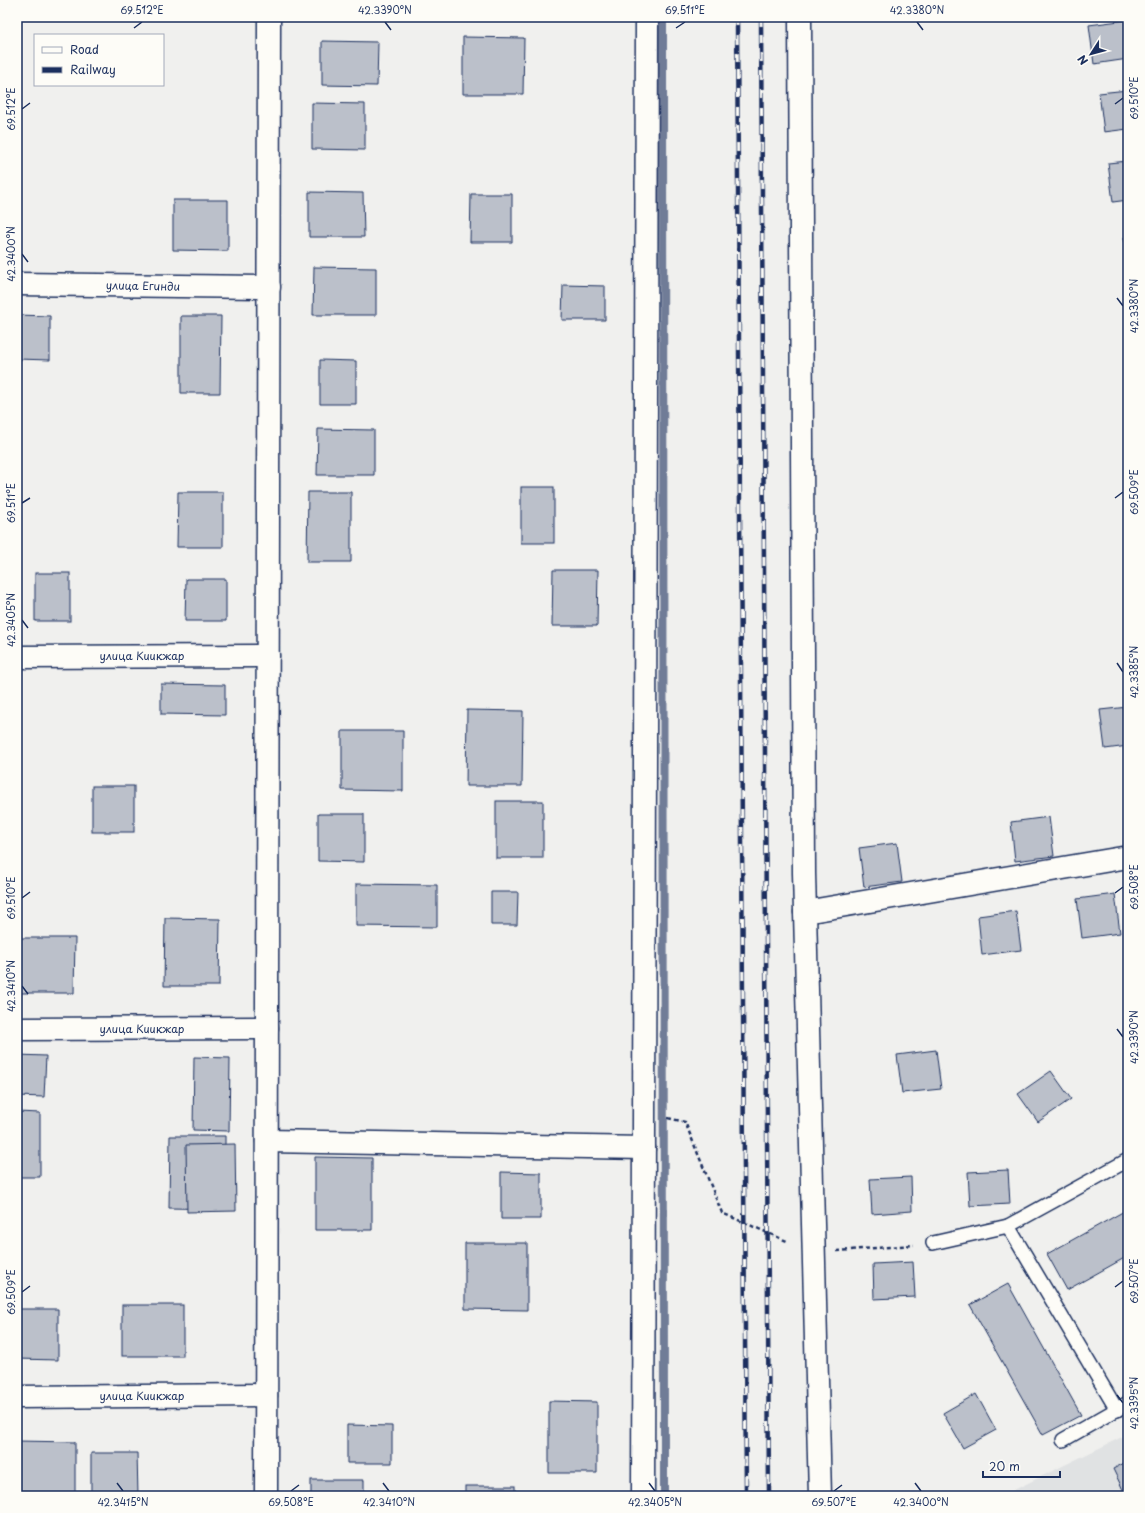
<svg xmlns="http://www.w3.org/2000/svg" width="1145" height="1513" font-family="'Playpen Sans',sans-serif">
  <rect width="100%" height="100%" fill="#f0f0ee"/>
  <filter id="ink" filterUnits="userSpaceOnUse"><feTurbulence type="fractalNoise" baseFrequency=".025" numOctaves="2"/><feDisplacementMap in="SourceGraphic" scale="8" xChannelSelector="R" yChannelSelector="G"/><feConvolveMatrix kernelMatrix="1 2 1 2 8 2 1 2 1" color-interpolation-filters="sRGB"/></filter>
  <g filter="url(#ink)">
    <polygon fill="#e0e2e3" points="1128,1434 1128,1496 1002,1496 1034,1480"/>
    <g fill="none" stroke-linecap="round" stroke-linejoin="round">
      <polyline stroke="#6f7b97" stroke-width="8" points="663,17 664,1496"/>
    </g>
    <g fill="#bbc0ca" stroke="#1b2f5e">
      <polygon points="1127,20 1128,59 1094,64 1089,25"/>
      <polygon points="463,37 524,38 523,94 463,94"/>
      <polygon points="322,41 378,42 377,86 322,85"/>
      <polygon points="1128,90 1128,129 1104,132 1099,93"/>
      <polygon points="312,103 365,104 365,150 312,149"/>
      <polygon points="1128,161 1128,200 1113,202 1108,163"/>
      <polygon points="309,192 363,193 364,237 309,237"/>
      <polygon points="471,194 512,194 512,242 470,242"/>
      <polygon points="173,200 228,200 228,251 173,250"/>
      <polygon points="1124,238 1128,238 1128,271"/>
      <polygon points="314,267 376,268 376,315 313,315"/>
      <polygon points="563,285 605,286 605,320 562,320"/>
      <polygon points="17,315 50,316 50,360 17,359"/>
      <polygon points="181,316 221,316 220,393 181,393"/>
      <polygon points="320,360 356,361 356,404 320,404"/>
      <polygon points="318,429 374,430 374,475 317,475"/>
      <rect x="521" y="487" width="33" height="56"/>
      <polygon points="178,492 223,492 223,547 177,547"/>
      <polygon points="308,492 351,492 351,562 307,562"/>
      <polygon points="553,570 598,570 597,626 552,626"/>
      <rect x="35" y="573" width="35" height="48"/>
      <polygon points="186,579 226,579 226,621 185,621"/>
      <polygon points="161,684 225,685 225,715 161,714"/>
      <polygon points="1128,707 1128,746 1105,749 1100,710"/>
      <polygon points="467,710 523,711 522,786 466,786"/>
      <polygon points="342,731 403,731 403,791 342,790"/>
      <rect x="92" y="786" width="42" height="46"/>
      <rect x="496" y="801" width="47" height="57"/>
      <polygon points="318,814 364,814 364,862 318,861"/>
      <polygon points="1049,817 1054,856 1015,861 1011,822"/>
      <polygon points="897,843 902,882 864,887 859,848"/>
      <polygon points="356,884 437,885 437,927 356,926"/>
      <polygon points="491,892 518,892 517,925 491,925"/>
      <polygon points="1115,894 1120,933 1082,938 1077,899"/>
      <polygon points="1016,911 1021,950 982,955 978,916"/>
      <polygon points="165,918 220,919 219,986 164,986"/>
      <polygon points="17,938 75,938 74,993 17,993"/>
      <polygon points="936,1050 941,1089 902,1093 897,1055"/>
      <polygon points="17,1055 46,1056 44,1097 17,1096"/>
      <polygon points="194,1057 230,1058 229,1131 193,1130"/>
      <polygon points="1051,1071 1071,1099 1038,1122 1018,1094"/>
      <polygon points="17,1112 40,1113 40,1177 17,1177"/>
      <polygon points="170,1136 225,1136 225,1209 169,1208"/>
      <polygon points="235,1144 236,1211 187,1212 186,1145"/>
      <polygon points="315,1157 372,1158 372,1230 315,1230"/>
      <polygon points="1008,1170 1010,1204 970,1206 968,1172"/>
      <polygon points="501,1172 541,1173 541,1219 501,1219"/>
      <polygon points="911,1177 912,1211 872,1214 870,1179"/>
      <polygon points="1128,1209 1128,1256 1067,1290 1047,1254"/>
      <polygon points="465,1243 527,1243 527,1310 465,1309"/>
      <polygon points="913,1262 915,1297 874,1299 873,1264"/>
      <polygon points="1008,1284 1081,1415 1043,1435 970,1305"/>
      <rect x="122" y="1305" width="61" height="51"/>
      <polygon points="17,1309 58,1309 58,1360 17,1359"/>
      <polygon points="976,1394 996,1430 963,1448 943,1413"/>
      <polygon points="549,1401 597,1402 597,1473 549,1473"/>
      <polygon points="347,1425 392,1426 392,1463 347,1463"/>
      <polygon points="17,1441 75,1442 75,1496 17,1496"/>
      <polygon points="91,1453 137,1453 138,1496 91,1496"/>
      <polygon points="1128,1461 1128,1496 1126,1496 1113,1469"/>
      <rect x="311" y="1480" width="53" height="16"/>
      <rect x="465" y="1486" width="50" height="10"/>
    </g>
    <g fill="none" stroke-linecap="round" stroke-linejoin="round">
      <g stroke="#1b2f5e" stroke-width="16">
        <g id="service">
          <polyline points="1008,1226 1128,1160"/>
          <polyline points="933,1243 1008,1226 1117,1410"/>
          <polyline points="1063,1440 1128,1403"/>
        </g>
      </g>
      <g stroke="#1b2f5e" stroke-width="25">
        <g id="minor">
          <polyline points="800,17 804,873 820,1496"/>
          <polyline points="17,284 269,287"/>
          <polyline points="17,657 268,656"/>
          <polyline points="805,912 1128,857"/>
          <polyline points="17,1029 267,1028"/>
          <polyline points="267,1141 644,1148"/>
          <polyline points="17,1397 266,1395"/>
          <polyline points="266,1496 269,17"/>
          <polyline points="643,1496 647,17"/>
        </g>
      </g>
      <g stroke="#1b2f5e" stroke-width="2.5" stroke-dasharray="4 3" stroke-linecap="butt">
        <polyline points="668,1118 685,1122 722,1213 789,1242"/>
        <polyline points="837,1251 914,1245"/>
      </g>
      <use href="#service" stroke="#fdfcf7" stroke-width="13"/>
      <use href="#minor" stroke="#fdfcf7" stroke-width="22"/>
      <g stroke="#1b2f5e" stroke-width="4.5">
        <g id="rail">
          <polyline points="737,17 746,1496"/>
          <polyline points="761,17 769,1496"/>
        </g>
      </g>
      <use href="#rail" stroke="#fdfcf7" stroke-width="3" stroke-dasharray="9" stroke-linecap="butt"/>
    </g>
  </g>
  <path fill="none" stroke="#1b2f5e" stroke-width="1.5" d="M 385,22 L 391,30M 917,22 L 923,30M 134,28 L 142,22M 676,28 L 685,22M 1115,104 L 1123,98M 22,109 L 30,103M 22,254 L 28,262M 1117,298 L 1123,306M 1115,498 L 1123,492M 22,503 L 30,498M 22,620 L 28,628M 1117,663 L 1123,672M 1115,893 L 1123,887M 22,898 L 30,892M 22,986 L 28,994M 1117,1029 L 1123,1037M 1115,1287 L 1123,1281M 22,1292 L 30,1286M 1117,1395 L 1123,1403M 117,1483 L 123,1491M 383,1483 L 389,1491M 649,1483 L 655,1491M 915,1483 L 921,1491M 291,1491 L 299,1485M 834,1491 L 842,1485"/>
  <g text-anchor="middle" stroke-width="3" stroke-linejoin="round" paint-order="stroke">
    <g font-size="11" fill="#1b2f5e" stroke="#fdfcf7">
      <text transform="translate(143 286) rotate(1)" y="4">улица Егинди</text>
      <text x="142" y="660">улица Киикжар</text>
      <text x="142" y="1033">улица Киикжар</text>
      <text x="142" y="1400">улица Киикжар</text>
    </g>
  </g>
  <rect width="1145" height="1513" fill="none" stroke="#fdfcf7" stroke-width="44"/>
  <rect x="34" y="34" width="130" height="52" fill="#fdfcf7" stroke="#a3aaba"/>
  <rect x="42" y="47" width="20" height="6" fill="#fdfcf7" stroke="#a3aaba"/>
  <text x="70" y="54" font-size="12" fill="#1b2f5e">Road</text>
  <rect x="42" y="67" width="20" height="6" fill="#1b2f5e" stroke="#a3aaba"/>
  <text x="70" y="74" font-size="12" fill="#1b2f5e">Railway</text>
  <g transform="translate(1091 54) rotate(234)" stroke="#fdfcf7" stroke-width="3" paint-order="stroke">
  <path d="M0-3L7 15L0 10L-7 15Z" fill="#1b2f5e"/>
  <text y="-6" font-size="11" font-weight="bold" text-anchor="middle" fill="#1b2f5e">N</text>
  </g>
  <path d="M983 1471v6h77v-6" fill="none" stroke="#1b2f5e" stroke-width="2"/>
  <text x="989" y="1471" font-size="12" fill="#1b2f5e" stroke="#fdfcf7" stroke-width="3" paint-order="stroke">20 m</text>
  <rect x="22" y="22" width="1101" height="1469" fill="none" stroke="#1b2f5e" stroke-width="1.5"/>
  <g font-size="10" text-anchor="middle" fill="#1b2f5e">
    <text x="142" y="14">69.512°E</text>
    <text x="385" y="14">42.3390°N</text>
    <text x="685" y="14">69.511°E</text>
    <text x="917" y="14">42.3380°N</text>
    <text transform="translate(1134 98) rotate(-90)" y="4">69.510°E</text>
    <text transform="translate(11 109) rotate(-90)" y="4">69.512°E</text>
    <text transform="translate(11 254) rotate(-90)" y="4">42.3400°N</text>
    <text transform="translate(1134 306) rotate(-90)" y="4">42.3380°N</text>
    <text transform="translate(1134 492) rotate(-90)" y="4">69.509°E</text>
    <text transform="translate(11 503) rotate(-90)" y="4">69.511°E</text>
    <text transform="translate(11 620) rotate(-90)" y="4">42.3405°N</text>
    <text transform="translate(1134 672) rotate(-90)" y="4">42.3385°N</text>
    <text transform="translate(1134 887) rotate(-90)" y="4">69.508°E</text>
    <text transform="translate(11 898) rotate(-90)" y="4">69.510°E</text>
    <text transform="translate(11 986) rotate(-90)" y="4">42.3410°N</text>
    <text transform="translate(1134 1037) rotate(-90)" y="4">42.3390°N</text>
    <text transform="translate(1134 1281) rotate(-90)" y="4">69.507°E</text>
    <text transform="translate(11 1292) rotate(-90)" y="4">69.509°E</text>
    <text transform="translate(1134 1403) rotate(-90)" y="4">42.3395°N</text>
    <text x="123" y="1506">42.3415°N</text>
    <text x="291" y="1506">69.508°E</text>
    <text x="389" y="1506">42.3410°N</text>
    <text x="655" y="1506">42.3405°N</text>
    <text x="834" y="1506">69.507°E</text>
    <text x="921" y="1506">42.3400°N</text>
  </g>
</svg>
